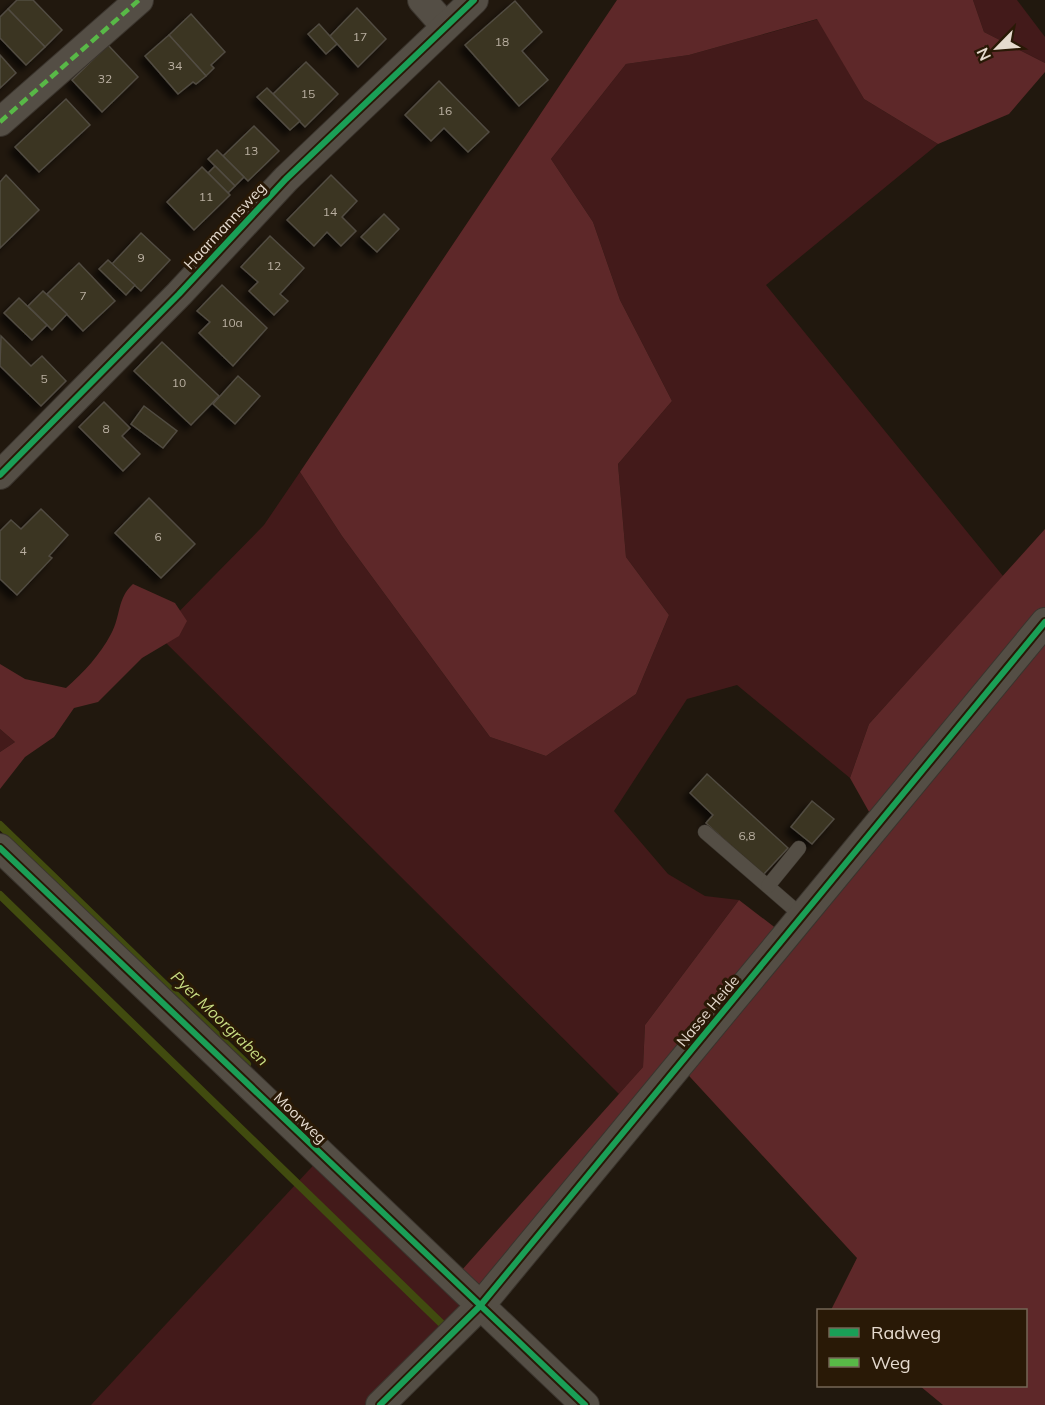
<svg xmlns="http://www.w3.org/2000/svg" width="1045" height="1405" font-family="Mulish,sans-serif">
  <defs>
    <filter id="shadow"><feDropShadow dx="-5.5" dy="5.5" stdDeviation="3" flood-color="#0009"/></filter>
  </defs>
  <rect width="100%" height="100%" fill="#21180e"/>
  <g fill="#431a1a">
    <polygon points="973,0 1017,0 1045,37 1045,63 984,32"/>
    <polygon points="818,19 864,99 938,144 766,285 1003,576 869,724 850,778 737,685 687,699 614,811 668,874 705,896 739,900 645,1025 643,1067 619,1094 157,634 264,525 300,472 342,536 490,737 546,756 636,694 669,615 626,557 618,464 672,401 620,300 593,222 551,159 626,64 689,55"/>
    <polygon points="0,729 15,742 0,752"/>
    <polygon points="322,1156 480,1306 380,1405 91,1405"/>
  </g>
  <g fill="#5e2829">
    <polygon points="617,0 973,0 984,32 1045,63 1045,72 1009,114 938,144 864,99 817,19 689,55 626,64 551,159 593,222 620,300 672,401 618,464 626,557 669,615 636,694 546,756 490,737 342,536 300,472"/>
    <polygon points="1045,529 1045,1405 943,1405 920,1386 1026,1386 1026,1310 831,1310 857,1258 679,1065 480,1306 453,1280 643,1067 645,1025 739,900 786,936 877,826 850,778 869,724"/>
    <path d="M 133,584 L 175,603 L 187,621 L 179,636 L 142,658 L 98,702 L 74,708 L 54,737 L 25,757 L 0,789 L 0,752 L 15,742 L 0,729 L 0,664 L 25,679 L 66,688 C 84,672 100,655 111,634 C 121,616 117,598 133,584 Z"/>
  </g>
  <g fill="none" stroke-linecap="round" stroke-linejoin="round">
    <g stroke="#414b0f" stroke-width="8">
      <polyline points="0,825 247,1064"/>
      <polyline points="0,895 442,1324"/>
    </g>
  </g>
  <g fill="#3b3420" stroke="#514c42" stroke-width="1.5" filter="url(#shadow)">
    <polygon points="17,0 33,0 62,30 45,47 8,9"/>
    <polygon points="515,1 542,32 522,51 548,80 519,106 465,45"/>
    <polygon points="357,8 386,39 358,67 330,36"/>
    <polygon points="8,9 45,47 26,65 0,38 0,17"/>
    <polygon points="191,14 225,52 211,65 214,68 206,76 169,35"/>
    <polygon points="319,24 337,44 326,54 308,34"/>
    <polygon points="169,35 206,76 196,84 193,82 178,94 145,56"/>
    <polygon points="108,45 138,77 102,112 72,80"/>
    <polygon points="0,55 16,73 0,88"/>
    <polygon points="306,62 338,94 305,127 273,94"/>
    <polygon points="439,81 489,132 468,152 444,128 431,141 405,115"/>
    <polygon points="267,88 300,121 290,130 257,97"/>
    <polygon points="66,99 90,125 39,172 15,147"/>
    <polygon points="254,126 279,151 248,181 223,156"/>
    <polygon points="217,150 244,177 235,186 208,159"/>
    <polygon points="215,166 235,186 228,193 208,173"/>
    <polygon points="202,167 230,195 194,230 167,202"/>
    <polygon points="6,175 39,210 0,248 0,182"/>
    <polygon points="331,175 357,201 342,217 356,231 341,246 327,232 314,246 287,220"/>
    <polygon points="384,214 399,229 377,252 361,237"/>
    <polygon points="141,233 170,260 141,291 112,264"/>
    <polygon points="270,236 304,268 280,294 288,301 274,315 249,291 258,282 241,267"/>
    <polygon points="108,260 135,285 126,295 99,269"/>
    <polygon points="79,263 115,301 83,331 47,294"/>
    <polygon points="222,285 267,328 233,366 199,333 210,322 197,311"/>
    <polygon points="43,291 67,314 52,330 28,306"/>
    <polygon points="19,298 47,325 32,340 4,313"/>
    <polygon points="1,336 31,366 42,356 66,381 41,406 0,366"/>
    <polygon points="162,342 219,396 191,425 134,371"/>
    <polygon points="238,376 260,396 235,424 213,404"/>
    <polygon points="104,402 130,428 122,436 140,454 123,471 79,427"/>
    <polygon points="144,406 177,431 163,448 131,424"/>
    <polygon points="149,498 195,544 161,578 115,533"/>
    <polygon points="41,509 68,535 49,556 52,558 17,595 0,579 0,531 11,520 21,529"/>
    <polygon points="707,774 788,848 763,875 706,823 713,815 690,793"/>
    <polygon points="812,801 834,819 812,844 791,827"/>
  </g>
  <g fill="none" stroke-linecap="round" stroke-linejoin="round">
    <g stroke="#3a342d" stroke-width="15">
      <g id="lane">
        <polyline points="705,832 802,916"/>
        <polyline points="768,886 799,848"/>
      </g>
    </g>
    <g stroke="#3a342d" stroke-width="30">
      <g id="street">
        <polyline points="422,0 445,26"/>
        <polyline points="0,122 139,0"/>
        <polyline points="0,475 179,294 286,179 474,0"/>
        <polyline points="0,848 585,1405"/>
        <polyline points="380,1405 480,1306 1045,622"/>
      </g>
    </g>
    <use href="#lane" stroke="#544e45" stroke-width="14"/>
    <use href="#street" stroke="#544e45" stroke-width="28"/>
    <polyline stroke="#58b947" stroke-width="4.5" stroke-dasharray="9 4.5" stroke-linecap="butt" points="0,122 139,0"/>
    <g stroke="#291906" stroke-width="10">
      <g id="cycleway">
        <polyline points="0,475 179,294 286,179 474,0"/>
        <polyline points="0,848 585,1405"/>
        <polyline points="380,1405 480,1306 1045,622"/>
      </g>
    </g>
    <use href="#cycleway" stroke="#1a9f57" stroke-width="6"/>
  </g>
  <g text-anchor="middle" stroke-width="6" stroke-linejoin="round" paint-order="stroke">
    <g font-size="12" fill="#bab0a2">
      <text x="360" y="41">17</text>
      <text x="502" y="46">18</text>
      <text x="175" y="70">34</text>
      <text x="105" y="83">32</text>
      <text x="308" y="98">15</text>
      <text x="445" y="115">16</text>
      <text x="251" y="155">13</text>
      <text x="206" y="201">11</text>
      <text x="330" y="216">14</text>
      <text x="141" y="262">9</text>
      <text x="274" y="270">12</text>
      <text x="83" y="300">7</text>
      <text x="232" y="327">10a</text>
      <text x="44" y="383">5</text>
      <text x="179" y="387">10</text>
      <text x="106" y="433">8</text>
      <text x="158" y="541">6</text>
      <text x="23" y="555">4</text>
      <text x="747" y="840">6,8</text>
    </g>
    <g font-size="15" fill="#e5dace" stroke="#291906">
      <text transform="translate(225 226) rotate(-47)" y="5">Haarmannsweg</text>
      <text transform="translate(708 1011) rotate(-50)" y="5">Nasse Heide</text>
      <text transform="translate(300 1118) rotate(44)" y="5">Moorweg</text>
    </g>
    <g font-size="16" font-style="italic" fill="#c7dc82" stroke="#291906">
      <text transform="translate(220 1018) rotate(44)" y="6">Pyer Moorgraben</text>
    </g>
  </g>
  <rect x="817" y="1309" width="210" height="78" fill="#291906" stroke="#746656" stroke-width="1.5"/>
  <rect x="829" y="1328" width="30" height="9" fill="#1a9f57" stroke="#746656" stroke-width="1.5"/>
  <text x="871" y="1339" font-size="18" fill="#e5dace">Radweg</text>
  <rect x="829" y="1358" width="30" height="9" fill="#58b947" stroke="#746656" stroke-width="1.5"/>
  <text x="871" y="1369" font-size="18" fill="#e5dace">Weg</text>
  <g transform="translate(997 48) rotate(245)" stroke="#291906" stroke-width="4.5" paint-order="stroke">
  <path d="M0-4.5L10 22L0 15L-10 22Z" fill="#e5dace"/>
  <text y="-9" font-size="16" font-weight="bold" text-anchor="middle" fill="#e5dace">N</text>
  </g>
</svg>
